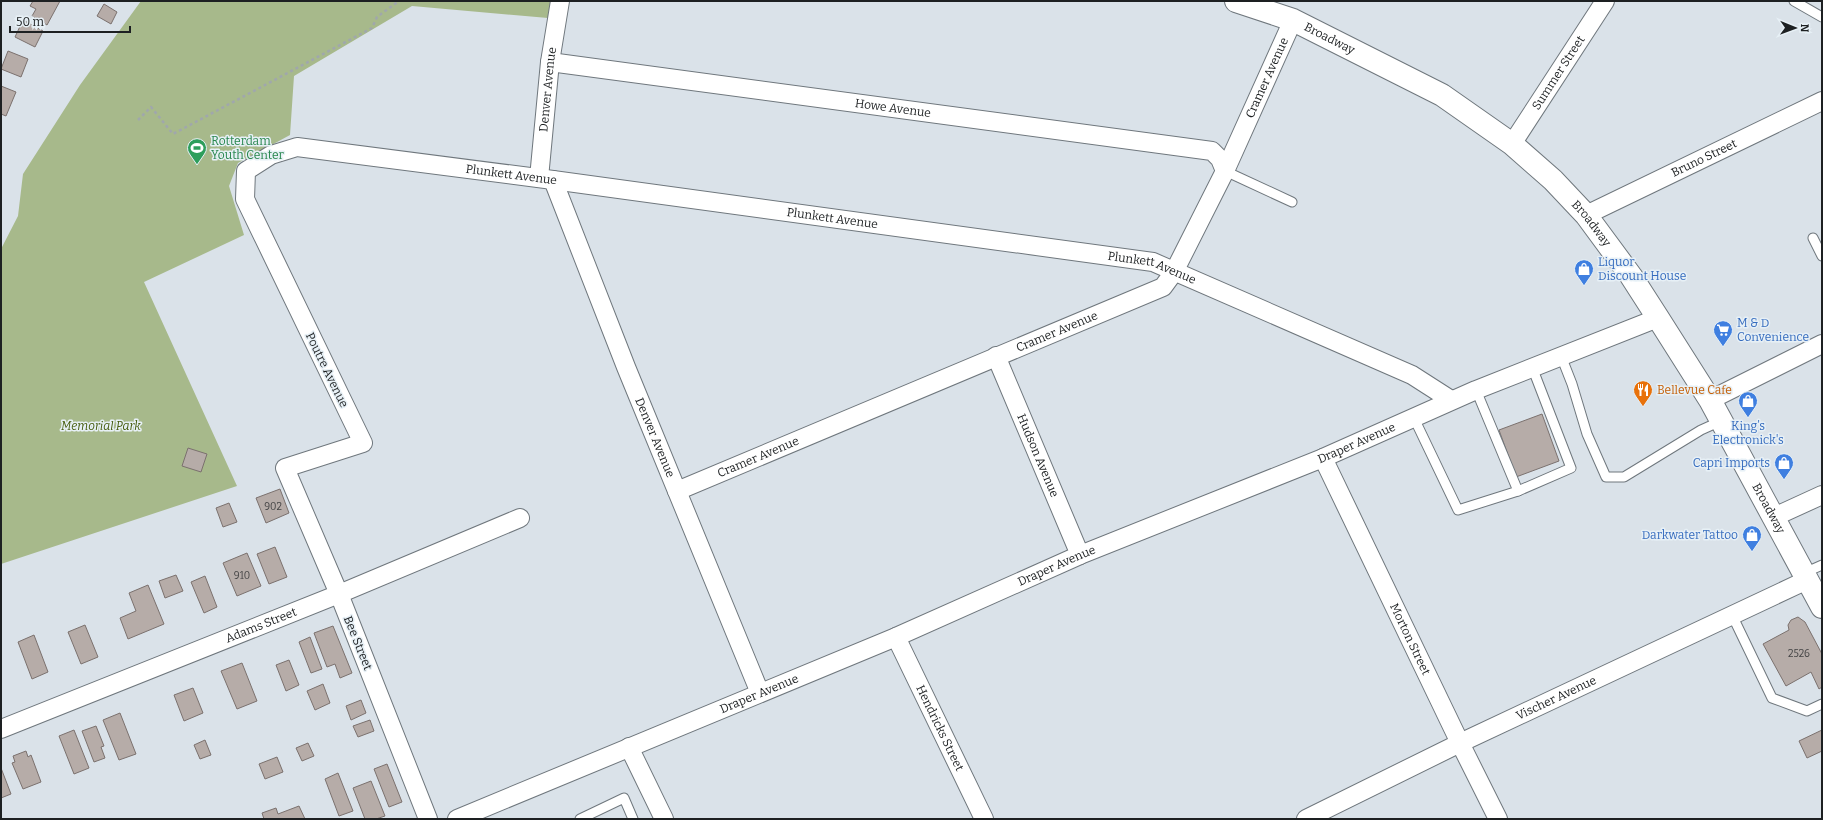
<svg xmlns="http://www.w3.org/2000/svg" width="1823" height="820" font-family="Bitter,serif">
  <rect width="100%" height="100%" fill="#dae2e9"/>
  <polygon fill="#a7b98b" points="141,1 551,1 548,18 412,6 294,76 290,135 238,163 229,186 244,235 144,282 237,486 1,564 1,249 18,216 23,174 80,85"/>
  <g fill="#b6aca8" stroke="#7b716e">
    <polygon points="33,1 60,1 47,25 32,16 36,9 30,6"/>
    <polygon points="104,4 117,12 111,24 97,16"/>
    <polygon points="23,20 43,31 35,47 15,37"/>
    <polygon points="8,51 28,59 21,77 1,69"/>
    <polygon points="1,86 16,92 6,116 1,114"/>
    <polygon points="1542,414 1559,461 1516,477 1499,430"/>
    <polygon points="188,448 207,454 201,472 182,466"/>
    <polygon points="280,489 289,513 266,523 256,498"/>
    <polygon points="229,503 237,522 223,527 216,508"/>
    <polygon points="275,547 287,577 269,584 257,554"/>
    <polygon points="247,553 261,586 237,596 223,563"/>
    <polygon points="176,575 183,591 165,598 159,581"/>
    <polygon points="205,576 217,607 204,613 191,582"/>
    <polygon points="148,585 164,624 128,639 120,618 136,611 129,593"/>
    <polygon points="1798,617 1805,622 1822,654 1822,687 1819,689 1811,672 1786,686 1763,644 1789,630 1788,625 1791,620"/>
    <polygon points="85,625 98,657 81,664 68,632"/>
    <polygon points="333,626 352,673 340,678 335,664 327,667 314,633"/>
    <polygon points="34,635 48,672 32,679 18,642"/>
    <polygon points="310,637 322,669 311,673 299,642"/>
    <polygon points="289,660 299,685 286,691 276,665"/>
    <polygon points="242,663 257,701 237,709 221,671"/>
    <polygon points="323,684 330,703 315,710 307,691"/>
    <polygon points="193,688 203,713 184,721 174,695"/>
    <polygon points="361,700 366,713 351,720 346,706"/>
    <polygon points="120,713 136,754 119,760 103,720"/>
    <polygon points="370,720 374,731 358,737 353,726"/>
    <polygon points="96,726 104,746 101,747 105,758 94,762 82,731"/>
    <polygon points="74,730 89,768 74,774 59,736"/>
    <polygon points="1822,730 1822,751 1807,758 1799,741"/>
    <polygon points="205,740 211,755 200,759 194,745"/>
    <polygon points="308,743 314,756 302,761 296,748"/>
    <polygon points="26,751 28,757 31,755 41,782 23,789 12,763 15,762 13,756"/>
    <polygon points="277,757 283,772 265,779 259,764"/>
    <polygon points="387,764 402,802 389,807 374,769"/>
    <polygon points="1,768 11,794 1,798"/>
    <polygon points="338,773 353,811 339,816 325,779"/>
    <polygon points="371,781 385,816 376,819 365,819 353,788"/>
    <polygon points="299,806 305,819 264,819 262,813 276,808 278,814"/>
  </g>
  <g fill="none" stroke-linecap="round" stroke-linejoin="round">
    <g stroke="#6f777d" stroke-width="11">
      <g id="service">
        <polyline points="1794,1 1822,17"/>
        <polyline points="1225,171 1292,202"/>
        <polyline points="1813,238 1822,256"/>
        <polyline points="1561,356 1572,384 1587,434 1606,477 1624,477 1701,430 1721,421"/>
        <polyline points="1413,416 1458,510 1518,491 1476,390"/>
        <polyline points="1518,491 1571,468 1532,367"/>
        <polyline points="1804,573 1822,565"/>
        <polyline points="1732,615 1772,698 1807,711 1822,704"/>
        <polyline points="580,819 624,798 633,819"/>
      </g>
    </g>
    <g stroke="#6f777d" stroke-width="20">
      <g id="minor">
        <path id="s1" d="M 550,62 L 1212,151 L 1220,159 L 1225,171"/>
        <path id="s2" d="M 1512,144 L 1605,1"/>
        <path id="s3" d="M 539,178 L 550,62 L 560,1"/>
        <path id="s4" d="M 553,180 L 626,367 L 760,693"/>
        <path id="s5" d="M 1586,215 L 1822,101"/>
        <path id="s6" d="M 996,356 L 1080,555"/>
        <polyline points="1710,400 1822,344"/>
        <path id="s7" d="M 1323,458 L 1460,743 L 1498,819"/>
        <path id="s8" d="M 677,491 L 1163,287 L 1174,272 L 1225,171 L 1293,20"/>
        <polyline points="1774,517 1822,495"/>
        <path id="s9" d="M 896,637 L 984,819"/>
        <path id="s10" d="M 1,729 L 339,594 L 520,518"/>
        <polyline points="629,747 664,819"/>
        <path id="s11" d="M 428,819 L 339,594 L 285,468 L 363,443 L 245,199 L 246,171 L 271,155 L 297,147 L 553,180 L 1153,262 L 1412,375 L 1451,400"/>
        <path id="s12" d="M 457,819 L 896,637 L 1080,555 L 1323,458 L 1476,390 L 1658,318"/>
        <path id="s13" d="M 1306,819 L 1460,743 L 1807,580"/>
      </g>
    </g>
    <g stroke="#6f777d" stroke-width="24">
      <g id="secondary">
        <path id="s14" d="M 1236,1 L 1293,20 L 1442,95 L 1512,144 L 1553,180 L 1586,215 L 1631,276 L 1658,318 L 1710,400 L 1822,607"/>
      </g>
    </g>
    <polyline stroke="#a0a7ac" stroke-width="2.5" stroke-dasharray="3 3" stroke-linecap="butt" points="138,120 151,107 173,134 372,28 377,17 399,1"/>
    <use href="#service" stroke="#fff" stroke-width="9"/>
    <use href="#minor" stroke="#fff" stroke-width="18"/>
    <use href="#secondary" stroke="#fff" stroke-width="22"/>
  </g>
  <defs>
    <g id="stadium-pin" transform="scale(1)"><path d="M0 17L-7.5 6A9.5 9.5 0 1 1 7.5 6Z" fill="#2e9e5b" stroke="#e7f0f6"/><path d="M0-5a6.5 5 0 1 0 0 10a6.5 5 0 1 0 0-10ZM-3.5-1.8h7v3.6h-7Z" fill="#fff"/></g>
    <g id="shop-pin" transform="scale(1)"><path d="M0 17L-7.5 6A9.5 9.5 0 1 1 7.5 6Z" fill="#3f7fe0" stroke="#e7f0f6"/><path d="M-5-2.5h2.3a2.7 3.5 0 0 1 5.4 0H5L5.5 6h-11ZM-1.5-2.5h3a1.5 2.3 0 0 0-3 0Z" fill="#fff"/></g>
    <g id="supermarket-pin" transform="scale(1)"><path d="M0 17L-7.5 6A9.5 9.5 0 1 1 7.5 6Z" fill="#3f7fe0" stroke="#e7f0f6"/><path d="M-6-5.5h2.5l.6 2H6L4.5 2H-2.5L-4.4-4H-6ZM-1.5 3.2a1.3 1.3 0 1 0 .1 0ZM3 3.2a1.3 1.3 0 1 0 .1 0Z" fill="#fff"/></g>
    <g id="restaurant-pin" transform="scale(1)"><path d="M0 17L-7.5 6A9.5 9.5 0 1 1 7.5 6Z" fill="#e8710a" stroke="#e7f0f6"/><path d="M-5-6h1v4h1v-4h1v4h1v-4h1v5L-1.5 .5V6h-2V.5L-5-1ZM5-6V6H3V1.5H1.5Q1.5-4 5-6Z" fill="#fff"/></g>
  </defs>
  <g fill-rule="evenodd">
    <use href="#stadium-pin" x="197" y="148"/>
    <use href="#shop-pin" x="1584" y="269"/>
    <use href="#supermarket-pin" x="1723" y="330"/>
    <use href="#restaurant-pin" x="1643" y="390"/>
    <use href="#shop-pin" x="1748" y="401"/>
    <use href="#shop-pin" x="1784" y="463"/>
    <use href="#shop-pin" x="1752" y="535"/>
  </g>
  <g text-anchor="middle" stroke-width="3" stroke-linejoin="round" paint-order="stroke">
    <g font-size="10" fill="#434344">
      <text x="273" y="510">902</text>
      <text x="242" y="579">910</text>
      <text x="1799" y="657">2526</text>
    </g>
    <g font-size="12" fill="#1d2022" stroke="#e7f0f6">
      <text dy="4" stroke="none"><textPath href="#s14" startOffset="101">Broadway</textPath></text>
      <text dy="4" stroke="none"><textPath href="#s2" startOffset="85">Summer Street</textPath></text>
      <text dy="4" stroke="none"><textPath href="#s8" startOffset="761">Cramer Avenue</textPath></text>
      <text dy="4" stroke="none"><textPath href="#s3" startOffset="89">Denver Avenue</textPath></text>
      <text dy="4" stroke="none"><textPath href="#s1" startOffset="346">Howe Avenue</textPath></text>
      <text dy="4" stroke="none"><textPath href="#s5" startOffset="131">Bruno Street</textPath></text>
      <text dy="4" stroke="none"><textPath href="#s11" startOffset="1033">Plunkett Avenue</textPath></text>
      <text dy="4" stroke="none"><textPath href="#s11" startOffset="1357">Plunkett Avenue</textPath></text>
      <text dy="4" stroke="none"><textPath href="#s14" startOffset="425">Broadway</textPath></text>
      <text dy="4" stroke="none"><textPath href="#s11" startOffset="1681">Plunkett Avenue</textPath></text>
      <text dy="4" stroke="none"><textPath href="#s8" startOffset="412">Cramer Avenue</textPath></text>
      <text transform="translate(327 370) rotate(64)" y="4">Poutre Avenue</text>
      <text dy="4" stroke="none"><textPath href="#s4" startOffset="277">Denver Avenue</textPath></text>
      <text dy="4" stroke="none"><textPath href="#s12" startOffset="975">Draper Avenue</textPath></text>
      <text dy="4" stroke="none"><textPath href="#s6" startOffset="108">Hudson Avenue</textPath></text>
      <text dy="4" stroke="none"><textPath href="#s8" startOffset="88">Cramer Avenue</textPath></text>
      <text dy="4" stroke="none"><textPath href="#s14" startOffset="761">Broadway</textPath></text>
      <text dy="4" stroke="none"><textPath href="#s12" startOffset="651">Draper Avenue</textPath></text>
      <text dy="4" stroke="none"><textPath href="#s10" startOffset="280">Adams Street</textPath></text>
      <text dy="4" stroke="none"><textPath href="#s7" startOffset="201">Morton Street</textPath></text>
      <text transform="translate(358 643) rotate(68)" y="4">Bee Street</text>
      <text dy="4" stroke="none"><textPath href="#s12" startOffset="327">Draper Avenue</textPath></text>
      <text dy="4" stroke="none"><textPath href="#s13" startOffset="278">Vischer Avenue</textPath></text>
      <text dy="4" stroke="none"><textPath href="#s9" startOffset="101">Hendricks Street</textPath></text>
    </g>
    <g font-size="12" fill="#27864d" stroke="#e7f0f6" text-anchor="start">
      <text x="211" y="145">Rotterdam<tspan x="211" dy="14">Youth Center</tspan></text>
    </g>
    <g font-size="12" fill="#366cbe" stroke="#e7f0f6" text-anchor="start">
      <text x="1598" y="266">Liquor<tspan x="1598" dy="14">Discount House</tspan></text>
      <text x="1737" y="327">M &amp; D<tspan x="1737" dy="14">Convenience</tspan></text>
      <text x="1748" y="430" text-anchor="middle">King’s<tspan x="1748" dy="14">Electronick's</tspan></text>
      <text x="1770" y="467" text-anchor="end">Capri Imports</text>
      <text x="1738" y="539" text-anchor="end">Darkwater Tattoo</text>
    </g>
    <g font-size="12" fill="#c56008" stroke="#e7f0f6" text-anchor="start">
      <text x="1657" y="394">Bellevue Cafe</text>
    </g>
    <g font-size="12" font-style="italic" fill="#465d0e" stroke="#e7f0f6">
      <text x="101" y="430">Memorial Park</text>
    </g>
  </g>
  <rect width="1823" height="820" fill="none" stroke="#1d2022" stroke-width="4"/>
  <g transform="translate(1795 28) rotate(91)" stroke="#e7f0f6" stroke-width="3" paint-order="stroke">
  <path d="M0-3L7 15L0 10L-7 15Z" fill="#1d2022"/>
  <text y="-6" font-size="11" font-weight="bold" text-anchor="middle" fill="#1d2022">N</text>
  </g>
  <path d="M10 26v6h120v-6" fill="none" stroke="#1d2022" stroke-width="2"/>
  <text x="16" y="26" font-size="12" fill="#1d2022" stroke="#e7f0f6" stroke-width="3" paint-order="stroke">50 m</text>
</svg>
